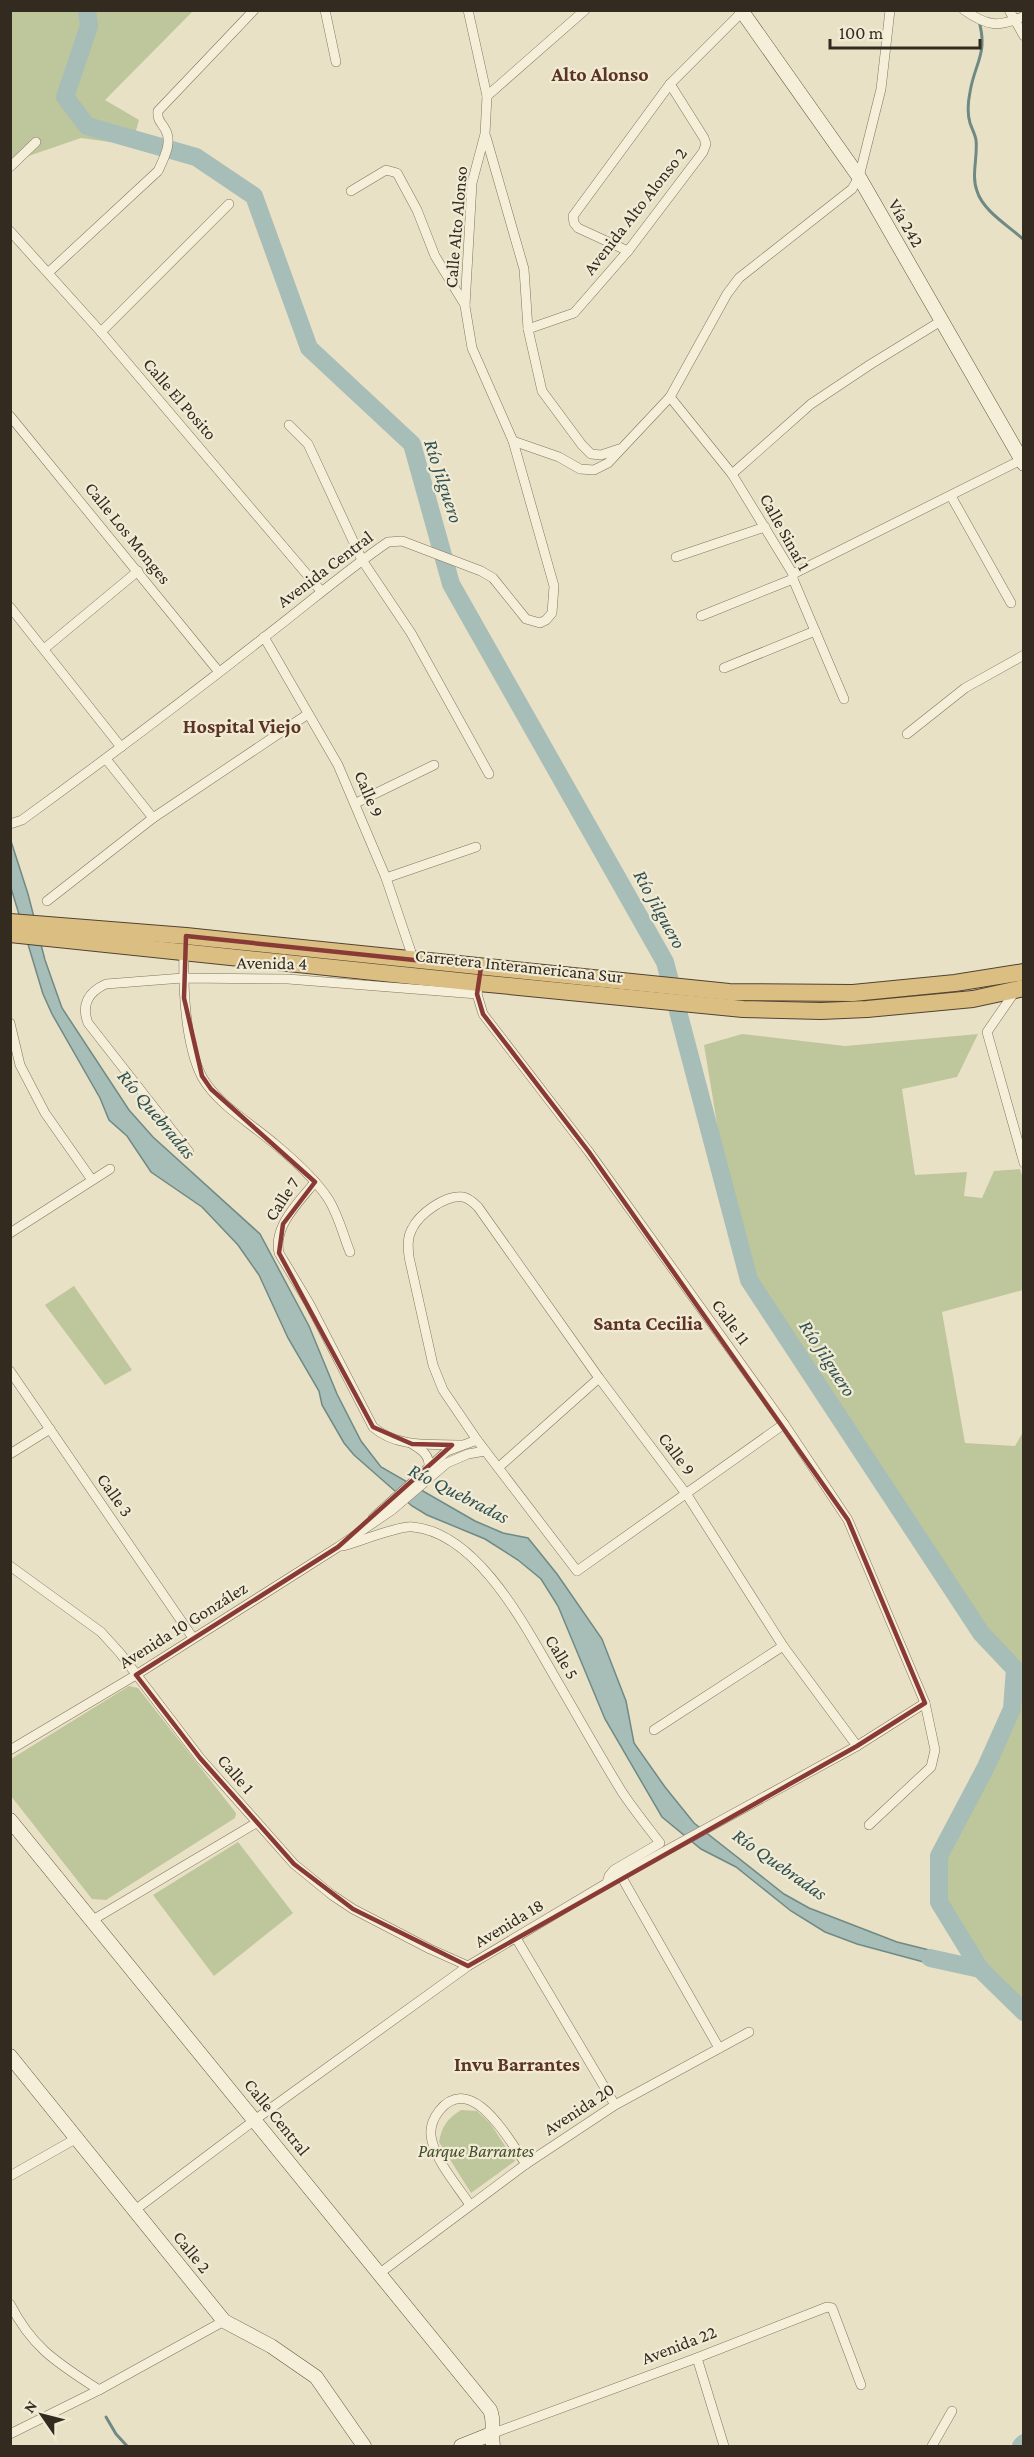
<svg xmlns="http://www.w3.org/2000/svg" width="1034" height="2457" font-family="'Crimson Pro',serif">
  <rect width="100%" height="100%" fill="#e9e1c6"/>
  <g fill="#bec69b">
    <polygon points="10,11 193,11 105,100 139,120 132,145 81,138 11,162"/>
    <polygon points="742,1034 845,1046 978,1034 957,1077 902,1089 915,1175 967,1172 964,1196 982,1198 994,1171 1020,1169 1024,1182 1023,1290 942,1312 965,1443 1015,1446 1023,1432 1023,2012 980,1969 939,1902 939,1867 1011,1712 1015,1669 981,1633 749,1280 733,1220 704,1045"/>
    <polygon points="74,1286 132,1370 105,1385 45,1305"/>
    <polygon points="129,1686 138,1688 236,1813 235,1818 106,1900 92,1899 11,1796 11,1759"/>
    <polygon points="238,1842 293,1913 214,1976 153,1895"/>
    <path d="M 461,2110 L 477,2111 L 490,2123 L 515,2161 L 471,2193 L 439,2142 C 442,2126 447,2119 461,2110 Z"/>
  </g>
  <polygon fill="#a7bdb8" stroke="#6f8a85" stroke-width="1.5" points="10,838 28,894 45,960 62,1008 129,1110 153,1137 260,1234 309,1326 337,1394 361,1441 381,1467 475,1521 503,1533 528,1538 557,1574 602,1639 626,1701 634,1743 665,1787 694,1823 784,1894 809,1908 897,1942 945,1954 952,1965 942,1967 857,1944 825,1932 791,1911 736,1867 701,1849 662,1817 605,1719 558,1606 541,1579 518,1560 485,1539 427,1515 412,1506 354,1455 344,1443 322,1405 319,1391 288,1338 259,1275 238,1245 202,1207 151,1172 127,1136 109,1120 100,1098 52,1014 43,994 11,888"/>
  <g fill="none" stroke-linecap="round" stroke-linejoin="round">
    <g stroke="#6f8a85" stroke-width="3">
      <path d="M 979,21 C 988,54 975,62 970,92 C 968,102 967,113 970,123 C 972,129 975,134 976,140 C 978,156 971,176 977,191 C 983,211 1009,226 1024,240"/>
      <polyline points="106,2417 116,2434 127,2446"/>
    </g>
    <g stroke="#a7bdb8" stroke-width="18">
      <polyline points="87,10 89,26 65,97 87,126 196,157 254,196 309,348 412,444 451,584 665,962 749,1280 981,1633 1015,1669 1012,1709 986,1767 939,1856 939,1902 980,1969"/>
      <polyline points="930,1958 980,1969 1024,2012"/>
      <polyline points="1021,2446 1024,2443"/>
    </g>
    <g stroke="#82745e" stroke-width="10">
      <g id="minor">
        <polyline points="325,10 336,62"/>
        <path d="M 964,10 C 987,26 998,28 1024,16"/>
        <polyline points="1009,10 1024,36"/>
        <polyline points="487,96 585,10"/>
        <polyline points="486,137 524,269 528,329 542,391 582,445 591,454 601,455 619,449"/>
        <polyline points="10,167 36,142"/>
        <polyline points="351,191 386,170 397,173 417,210 435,256 465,305"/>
        <polyline points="10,231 101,332 321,591"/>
        <polyline points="628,251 578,228 574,223 573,216 670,84 742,12"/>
        <path d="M 49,272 L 158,171 C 164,158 173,142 165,129 C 161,122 157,120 158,111 L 254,10"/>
        <polyline points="528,329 574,313 628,251 703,152 706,144 704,138 670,84"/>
        <polyline points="101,332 229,204"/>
        <polyline points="670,397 732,474 793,574 793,579 844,699"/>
        <polyline points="10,416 219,672"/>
        <polyline points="289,425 308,444 362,560 411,633 489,774"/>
        <polyline points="513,441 559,457 580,469 594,470 608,463 670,397 727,294 739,278 852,189 859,177 881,89 890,10"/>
        <polyline points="732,474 811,404 871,364 941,321"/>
        <polyline points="951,496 1011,603"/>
        <polyline points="676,557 765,527"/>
        <polyline points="793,574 1021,460"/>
        <polyline points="10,607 121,747"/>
        <polyline points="701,616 793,579"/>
        <polyline points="264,637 338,765 386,878 414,961"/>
        <polyline points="44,649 138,571"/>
        <polyline points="724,668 815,631"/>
        <polyline points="907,734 965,688 1024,655"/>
        <polyline points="106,759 153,818"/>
        <polyline points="356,803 434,765"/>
        <path d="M 10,824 L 22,820 C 103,761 183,701 262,639 C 304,607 344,572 388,542 L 402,541 L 481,571 L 493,578 L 526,619 L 540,623 L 546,620 L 552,613 L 554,586 L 513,441 L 472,348 L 465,306 L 472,183 L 485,134 L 487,96 L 468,10"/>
        <polyline points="386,878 476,847"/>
        <polyline points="47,901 153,818 308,714"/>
        <path d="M 184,951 C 183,987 185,1044 202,1077 C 218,1105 252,1124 276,1145 C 294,1160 314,1178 327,1197 C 338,1213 343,1235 350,1252"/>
        <polyline points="479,983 477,994 483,1014 589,1152 784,1424 848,1520 925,1703 935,1750 931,1767 869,1825"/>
        <polyline points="1016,990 987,1032 1024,1163"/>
        <polyline points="10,1023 20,1065 45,1113 92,1180"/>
        <path d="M 189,1152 L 88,1023 C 81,1005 88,992 106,984 L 183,978 L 288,979 L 477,994"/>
        <path d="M 315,1182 C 299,1202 273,1226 279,1253 L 309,1303 L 373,1427 C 397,1448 431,1444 461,1445"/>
        <polyline points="10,1233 110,1169"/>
        <polyline points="10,1371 193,1638"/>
        <path d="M 784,1424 L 577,1571 L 477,1440 L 443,1390 L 433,1365 L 409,1257 C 408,1247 407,1238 412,1229 C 419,1214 446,1194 463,1197 C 469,1198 474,1203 478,1207 L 599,1378 L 687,1495 L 783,1646 L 857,1746"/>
        <path d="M 412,1444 C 422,1450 430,1455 429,1468"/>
        <polyline points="10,1454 50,1429"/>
        <polyline points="499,1467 599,1378"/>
        <polyline points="373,1518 447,1451 477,1440"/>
        <path d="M 343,1546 C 358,1542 401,1525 413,1527 C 477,1533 524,1624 553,1674 C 576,1713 598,1753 622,1792 C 634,1810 647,1826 660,1843 L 614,1870 L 609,1876 L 607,1883"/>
        <polyline points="10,1566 101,1632 120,1653 200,1758 294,1864 332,1895 353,1909 430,1949 468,1966"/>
        <polyline points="654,1730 783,1646"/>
        <polyline points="10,1750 136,1675 338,1547 392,1510 447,1463 468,1454 485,1451"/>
        <polyline points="621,1876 719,2048"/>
        <polyline points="91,1921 256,1823"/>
        <polyline points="516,1938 615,2105"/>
        <polyline points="10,2176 77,2138"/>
        <path d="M 470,2205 C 457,2185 438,2164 432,2141 C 429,2130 432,2120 439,2111 C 472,2070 510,2142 526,2164"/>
        <polyline points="135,2210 256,2119 468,1966 607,1883 857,1746 925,1703"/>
        <polyline points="380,2273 526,2164 615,2105 749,2032"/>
        <path d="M 10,2304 C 33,2349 58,2363 99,2390"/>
        <polyline points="697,2358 724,2446"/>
        <polyline points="10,2434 99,2390 224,2321"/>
        <polyline points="491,2434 694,2359 827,2307 832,2308 861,2385"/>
        <polyline points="932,2446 952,2411"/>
      </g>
    </g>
    <g stroke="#645541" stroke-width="15">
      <g id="secondary">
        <polyline points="741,10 859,177 1024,464"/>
        <path d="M 10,1820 L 490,2410 C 495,2421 491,2434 493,2446"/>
        <polyline points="10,2056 224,2321 271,2346 316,2377 364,2446"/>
        <polyline points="461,2446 491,2434"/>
      </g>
    </g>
    <g stroke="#514232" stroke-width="18">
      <g id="trunk">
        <polyline points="10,922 186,936 729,992 853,993 955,983 1024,972"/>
        <polyline points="10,934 479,983 743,1009 821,1011 867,1009 973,999 1024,988"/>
      </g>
    </g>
    <use href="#minor" stroke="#f5eed9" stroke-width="9"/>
    <use href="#secondary" stroke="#f5eed9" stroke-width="14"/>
    <use href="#trunk" stroke="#dbbe82" stroke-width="16"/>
  </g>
  <path fill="none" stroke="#8a3a35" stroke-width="4.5" stroke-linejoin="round" d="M 186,936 L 481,967 L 477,994 L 483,1014 L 589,1152 L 848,1520 L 925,1703 L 857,1746 L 468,1966 L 353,1909 L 294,1864 L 200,1758 L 136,1675 L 338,1547 L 452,1445 L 412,1444 L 373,1427 L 279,1253 L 283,1224 L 315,1182 L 211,1089 L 202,1076 L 184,998 Z"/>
  <g text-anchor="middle" stroke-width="4.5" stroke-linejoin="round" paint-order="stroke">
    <g font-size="18" fill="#342b20" stroke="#f1ebd5">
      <text transform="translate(635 211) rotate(-52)" y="6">Avenida Alto Alonso 2</text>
      <text transform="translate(906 223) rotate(60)" y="6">Vía 242</text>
      <text transform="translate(456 227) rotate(-85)" y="6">Calle Alto Alonso</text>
      <text transform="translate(180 399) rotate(49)" y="6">Calle El Posito</text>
      <text transform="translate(785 532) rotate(61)" y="6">Calle Sinaí 1</text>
      <text transform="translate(128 533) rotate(51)" y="6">Calle Los Monges</text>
      <text transform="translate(325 569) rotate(-37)" y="6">Avenida Central</text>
      <text transform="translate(369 794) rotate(67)" y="6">Calle 9</text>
      <text transform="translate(272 963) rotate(1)" y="6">Avenida 4</text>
      <text transform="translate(519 966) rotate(6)" y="6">Carretera Interamericana Sur</text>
      <text transform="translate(282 1199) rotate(-57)" y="6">Calle 7</text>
      <text transform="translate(731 1322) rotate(54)" y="6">Calle 11</text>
      <text transform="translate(677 1454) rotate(53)" y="6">Calle 9</text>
      <text transform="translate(115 1495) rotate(55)" y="6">Calle 3</text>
      <text transform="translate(183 1625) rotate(-32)" y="6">Avenida 10 González</text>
      <text transform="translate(562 1657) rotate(59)" y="6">Calle 5</text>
      <text transform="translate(236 1774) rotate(49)" y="6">Calle 1</text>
      <text transform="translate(509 1923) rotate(-31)" y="6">Avenida 18</text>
      <text transform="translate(579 2109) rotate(-33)" y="6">Avenida 20</text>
      <text transform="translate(277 2117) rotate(51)" y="6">Calle Central</text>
      <text transform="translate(192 2252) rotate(51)" y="6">Calle 2</text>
      <text transform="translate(679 2345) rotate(-21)" y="6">Avenida 22</text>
    </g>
    <g font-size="18" font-style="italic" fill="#424e29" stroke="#f1ebd5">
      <text x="476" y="2157">Parque Barrantes</text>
    </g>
    <g font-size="20" font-weight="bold" fill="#5c3424" stroke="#f1ebd5">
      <text x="600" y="81">Alto Alonso</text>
      <text x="242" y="733">Hospital Viejo</text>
      <text x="648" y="1330">Santa Cecilia</text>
      <text x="517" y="2071">Invu Barrantes</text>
    </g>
    <g font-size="20" font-style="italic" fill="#315252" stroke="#f1ebd5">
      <text transform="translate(444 481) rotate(72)" y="7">Río Jilguero</text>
      <text transform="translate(660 909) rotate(61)" y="7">Río Jilguero</text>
      <text transform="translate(157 1114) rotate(50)" y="7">Río Quebradas</text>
      <text transform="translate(828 1358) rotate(57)" y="7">Río Jilguero</text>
      <text transform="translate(459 1493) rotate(27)" y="7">Río Quebradas</text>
      <text transform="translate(780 1864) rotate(35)" y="7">Río Quebradas</text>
    </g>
  </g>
  <rect width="1034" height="2457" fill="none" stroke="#342b20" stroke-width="24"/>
  <g transform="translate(42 2415) rotate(305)" stroke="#f1ebd5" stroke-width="4.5" paint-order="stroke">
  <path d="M0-4.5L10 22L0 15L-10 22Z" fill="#342b20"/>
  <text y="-9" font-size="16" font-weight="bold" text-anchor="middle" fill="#342b20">N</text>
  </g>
  <path d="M830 39v9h150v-9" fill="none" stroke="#342b20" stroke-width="3"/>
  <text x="839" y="39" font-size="18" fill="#342b20" stroke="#f1ebd5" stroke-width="4.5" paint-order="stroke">100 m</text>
</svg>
